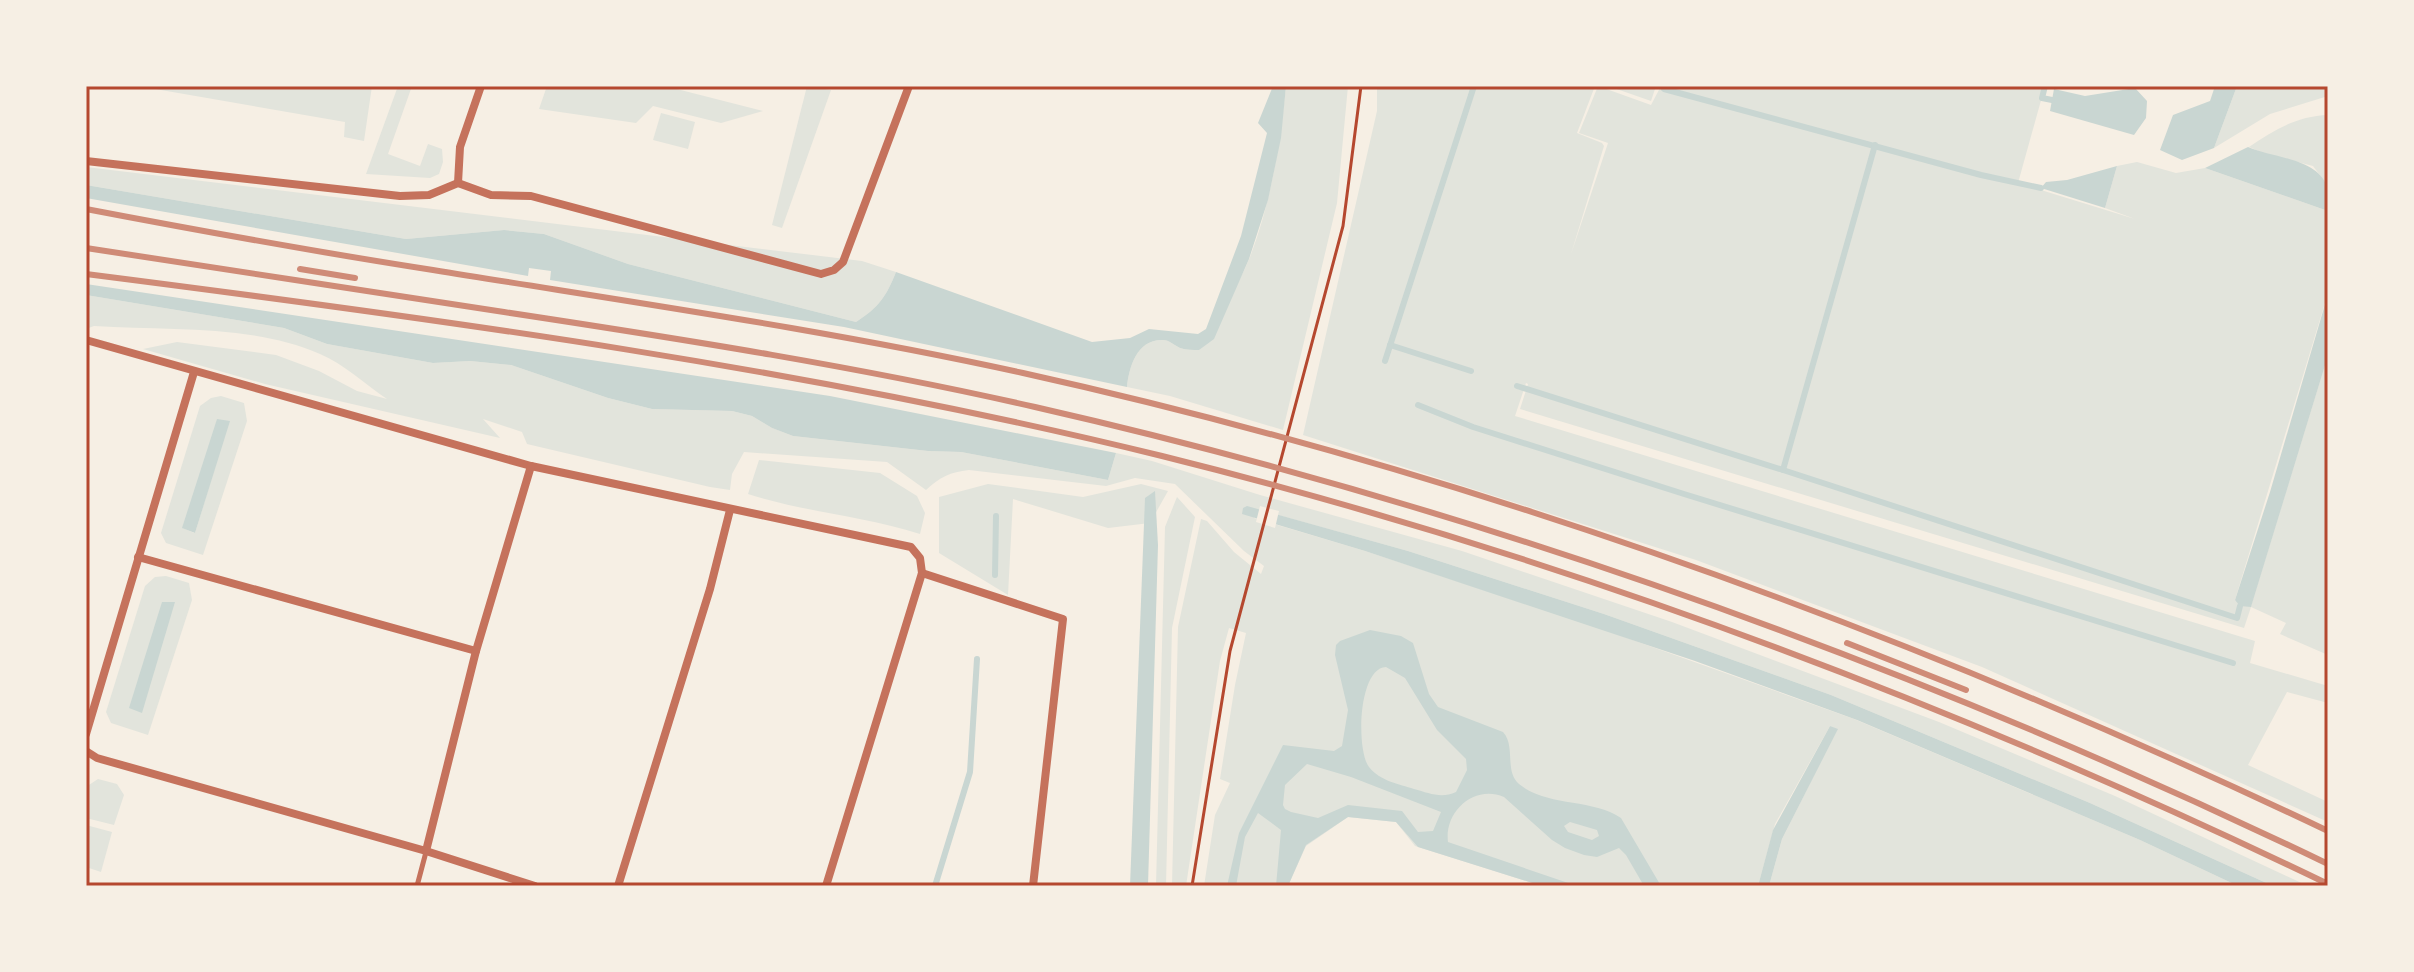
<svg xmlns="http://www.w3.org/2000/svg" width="2414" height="972" font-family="'Nunito Sans',sans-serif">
  <rect width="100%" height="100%" fill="#f6efe4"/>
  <g fill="#e2e4dc" fill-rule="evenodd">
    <polygon points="138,86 372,86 364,141 344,137 345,122"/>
    <polygon points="398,86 412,86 388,154 420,166 428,144 442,149 443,162 439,174 430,178 366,174"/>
    <polygon points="547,86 665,86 763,111 721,123 653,106 636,123 539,109"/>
    <polygon points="807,86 831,90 782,228 772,225"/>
    <path d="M 1286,86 L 1348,86 L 1337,203 L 1283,430 L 1170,396 L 1127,387 C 1129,367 1137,339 1163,340 C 1169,340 1174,345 1180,348 C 1186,350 1192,350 1199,350 C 1216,320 1237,289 1250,257 C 1271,202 1280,144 1286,86 Z"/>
    <polygon points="1377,86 1595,86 1577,133 1602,143 1604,146 1571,254 1608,143 1579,133 1598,86 1651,105 1661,86 2045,86 2018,183 2135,219 2105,208 2117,166 2137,162 2176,173 2205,168 2328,211 2328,293 2235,600 2251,606 2328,355 2328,655 2280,634 2286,623 2251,607 2244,628 1520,409 1528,384 1526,383 1515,416 2255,641 2250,663 2328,686 2328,703 2287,692 2248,765 2328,802 2328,822 1982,667 1696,560 1303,435 1377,111"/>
    <polygon points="1608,86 1656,86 1651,101"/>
    <polygon points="2237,86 2328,86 2328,96 2270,114 2214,148"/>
    <polygon points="661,113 695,122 688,149 653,140"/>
    <path d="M 2328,115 L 2328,186 L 2313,166 L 2266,154 L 2249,147 C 2274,130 2297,116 2328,115 Z"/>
    <path d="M 86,167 L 862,261 L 896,272 C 886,297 879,307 856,322 L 628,264 L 544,234 L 504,230 L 406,239 L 86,185 Z"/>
    <path d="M 86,295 L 284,328 L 327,344 L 433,363 L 470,361 L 511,365 L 608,398 L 652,409 L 732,411 L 752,416 L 772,428 L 793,436 L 928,451 L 961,452 L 1108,480 L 1116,453 L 1152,461 L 1260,495 L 1462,551 L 1672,622 L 1939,722 L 2115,796 L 2308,886 L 2273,886 L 2090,803 L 1831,695 L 1604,614 L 1408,551 L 1256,509 L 1254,518 L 1365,551 L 1585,623 L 1854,719 L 2140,840 L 2238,886 L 1769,886 L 1782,839 L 1837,730 L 1830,726 L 1775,824 L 1758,886 L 1542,886 L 1415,846 L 1396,822 L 1348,817 L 1306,846 L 1288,886 L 1204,886 L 1215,815 L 1230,783 L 1220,779 L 1235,685 L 1246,633 L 1229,628 L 1220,661 L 1186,886 L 1172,886 L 1178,627 L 1201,519 L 1207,521 L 1234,552 L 1261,574 L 1264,566 L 1244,551 L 1175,484 L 1135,478 L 1106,486 L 969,470 C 950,472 940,477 926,490 L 887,462 L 744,452 L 732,474 L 730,490 L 710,487 L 527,444 L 522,432 L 483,419 L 500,438 L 265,384 L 143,349 L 177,342 L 276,355 L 319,371 L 357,391 L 387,399 C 366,385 344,364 320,354 C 251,324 168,331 94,326 L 86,329 Z"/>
    <path d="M 221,396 L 244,403 L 247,421 L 203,555 L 166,543 L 161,533 L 200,406 L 211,398 ZM 229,421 L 195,533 L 194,533 L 183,528 Z"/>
    <path d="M 759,460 L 880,473 L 917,496 L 925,513 L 920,534 C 864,516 804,512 748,494 Z"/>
    <polygon points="988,484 1083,497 1141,484 1168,491 1150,523 1108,528 1013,499 1008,595 939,553 939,497"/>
    <polygon points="1177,497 1195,517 1172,628 1166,886 1156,886 1165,527"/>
    <polygon points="166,576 189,583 192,600 148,735 111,723 106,712 145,586 155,577"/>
    <polygon points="98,779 117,784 124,795 114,825 86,818 86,796 89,785"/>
    <polygon points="86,825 112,832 101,872 86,867"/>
  </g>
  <g fill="#c9d6d2" fill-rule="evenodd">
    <path d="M 1273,86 L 1286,86 L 1281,138 L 1268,200 L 1249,259 L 1214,339 L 1199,350 C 1193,350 1186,350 1180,348 C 1174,345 1169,340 1163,340 C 1137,339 1129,367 1127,387 L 844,327 L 550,280 L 551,271 L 529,268 L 528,276 L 86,198 L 86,185 L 406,239 L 504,230 L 544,234 L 628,264 L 856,322 C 879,307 886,297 896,272 L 1092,342 L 1130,338 L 1149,329 L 1198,334 L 1206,329 L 1241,236 L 1267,133 L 1258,123 Z"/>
    <polygon points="2215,86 2237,86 2214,148 2182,160 2160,150 2173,115 2210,101"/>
    <polygon points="2135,88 2147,101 2146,118 2134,135 2050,111 2054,89 2085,96"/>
    <path d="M 2248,147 C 2273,158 2316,158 2327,186 C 2330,192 2328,204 2328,211 L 2205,168 Z"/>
    <polygon points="2117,166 2105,208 2041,188 2046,182 2067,180"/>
    <polygon points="86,284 830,396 1116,453 1108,480 961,452 928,451 793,436 772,428 752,416 732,411 652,409 608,398 511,365 470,361 433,363 327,344 284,328 86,295"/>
    <polygon points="2328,294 2326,362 2251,607 2240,606 2235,600 2270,492"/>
    <polygon points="217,419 230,421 195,533 182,528"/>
    <polygon points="1155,491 1158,545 1148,886 1130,886 1145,498"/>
    <polygon points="1247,506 1408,551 1604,614 1831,695 2090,803 2273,886 2238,886 2140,840 1857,720 1695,661 1365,551 1242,514 1243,508"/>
    <polygon points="162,602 175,602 142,713 129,708"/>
    <path d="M 1370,630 L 1401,636 L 1413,643 L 1429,694 L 1438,707 L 1503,732 C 1516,746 1504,771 1519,784 C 1547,807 1592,798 1621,818 L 1661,886 L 1644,886 L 1626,855 L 1619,848 L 1597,857 L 1584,855 L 1565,848 L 1552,840 L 1504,797 C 1474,784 1444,812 1448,842 L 1577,886 L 1542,886 L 1418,847 L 1396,822 L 1348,817 L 1306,845 L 1288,886 L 1276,886 L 1281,830 L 1258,813 L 1245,837 L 1236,886 L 1227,886 L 1239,833 L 1283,745 L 1334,751 L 1342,746 L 1348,710 L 1335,655 L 1336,645 L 1340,641 ZM 1386,667 L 1405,678 L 1437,730 L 1466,759 L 1467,770 L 1456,792 C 1441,799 1429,793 1414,789 C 1399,784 1380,781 1369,767 C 1356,750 1358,668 1386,667 ZM 1307,764 L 1351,777 L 1441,812 L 1433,831 L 1418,832 L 1402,811 L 1348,805 L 1318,818 L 1291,812 L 1285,809 L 1283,805 L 1285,785 ZM 1570,822 L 1597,830 L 1599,836 L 1592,840 L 1568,832 L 1564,826 Z"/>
    <polygon points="1830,726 1838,729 1782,839 1769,886 1758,886 1773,830"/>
  </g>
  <polygon fill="#f6efe4" points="1260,506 1279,511 1275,528 1256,522"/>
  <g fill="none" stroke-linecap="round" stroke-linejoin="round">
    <g stroke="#c9d6d2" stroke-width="6">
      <polyline points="2045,86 2042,98 2052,100"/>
      <polyline points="1664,89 1981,175 2041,188"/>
      <polyline points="1390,345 1471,371"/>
      <polyline points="1385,361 1474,86"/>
      <polyline points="1517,386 1783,470 2237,618 2240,606"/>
      <polyline points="1418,405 1473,427 1684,494 2233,663"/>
      <polyline points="1783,470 1875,145"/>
      <polyline points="995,575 996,516"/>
      <polyline points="935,886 970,772 977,659"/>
    </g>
    <polyline stroke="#b5482f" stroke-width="3" points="1192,886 1230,651 1343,226 1361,86"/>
    <polyline stroke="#c5725c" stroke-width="5" points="417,886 426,852"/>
    <g stroke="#c5725c" stroke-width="8">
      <polyline points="86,161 400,196 429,195 458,183 491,195 531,196 821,274 834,270 843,262 909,86"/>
      <polyline points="458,183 460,147 481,86"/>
      <polyline points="86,340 531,466 911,547 920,558 922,573 826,886"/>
      <polyline points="138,557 476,651"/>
      <polyline points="922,573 1063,619 1033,886"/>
      <polyline points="86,734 194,372"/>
      <polyline points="86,751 97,758 426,851 535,886"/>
      <polyline points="426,851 476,651 531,466"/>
      <polyline points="618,886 710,589 730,510"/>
    </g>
    <g stroke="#cf8b77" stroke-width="6">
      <path d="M 86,209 C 201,231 317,252 433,270 C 630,302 828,330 1023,373 C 1474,473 1912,633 2328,831"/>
      <path d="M 86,248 C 225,269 365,291 504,312 C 682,339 860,367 1035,407 C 1482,509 1915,665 2328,864"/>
      <polyline points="300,269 355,278"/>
      <path d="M 86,274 C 447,320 809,369 1162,456 C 1564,556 1955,704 2328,884"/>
      <polyline points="1847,643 1966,690"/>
    </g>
  </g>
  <rect width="2414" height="972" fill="none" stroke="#f6efe4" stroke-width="176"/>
  <rect x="88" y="88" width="2238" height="796" fill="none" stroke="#b5482f" stroke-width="3"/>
</svg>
